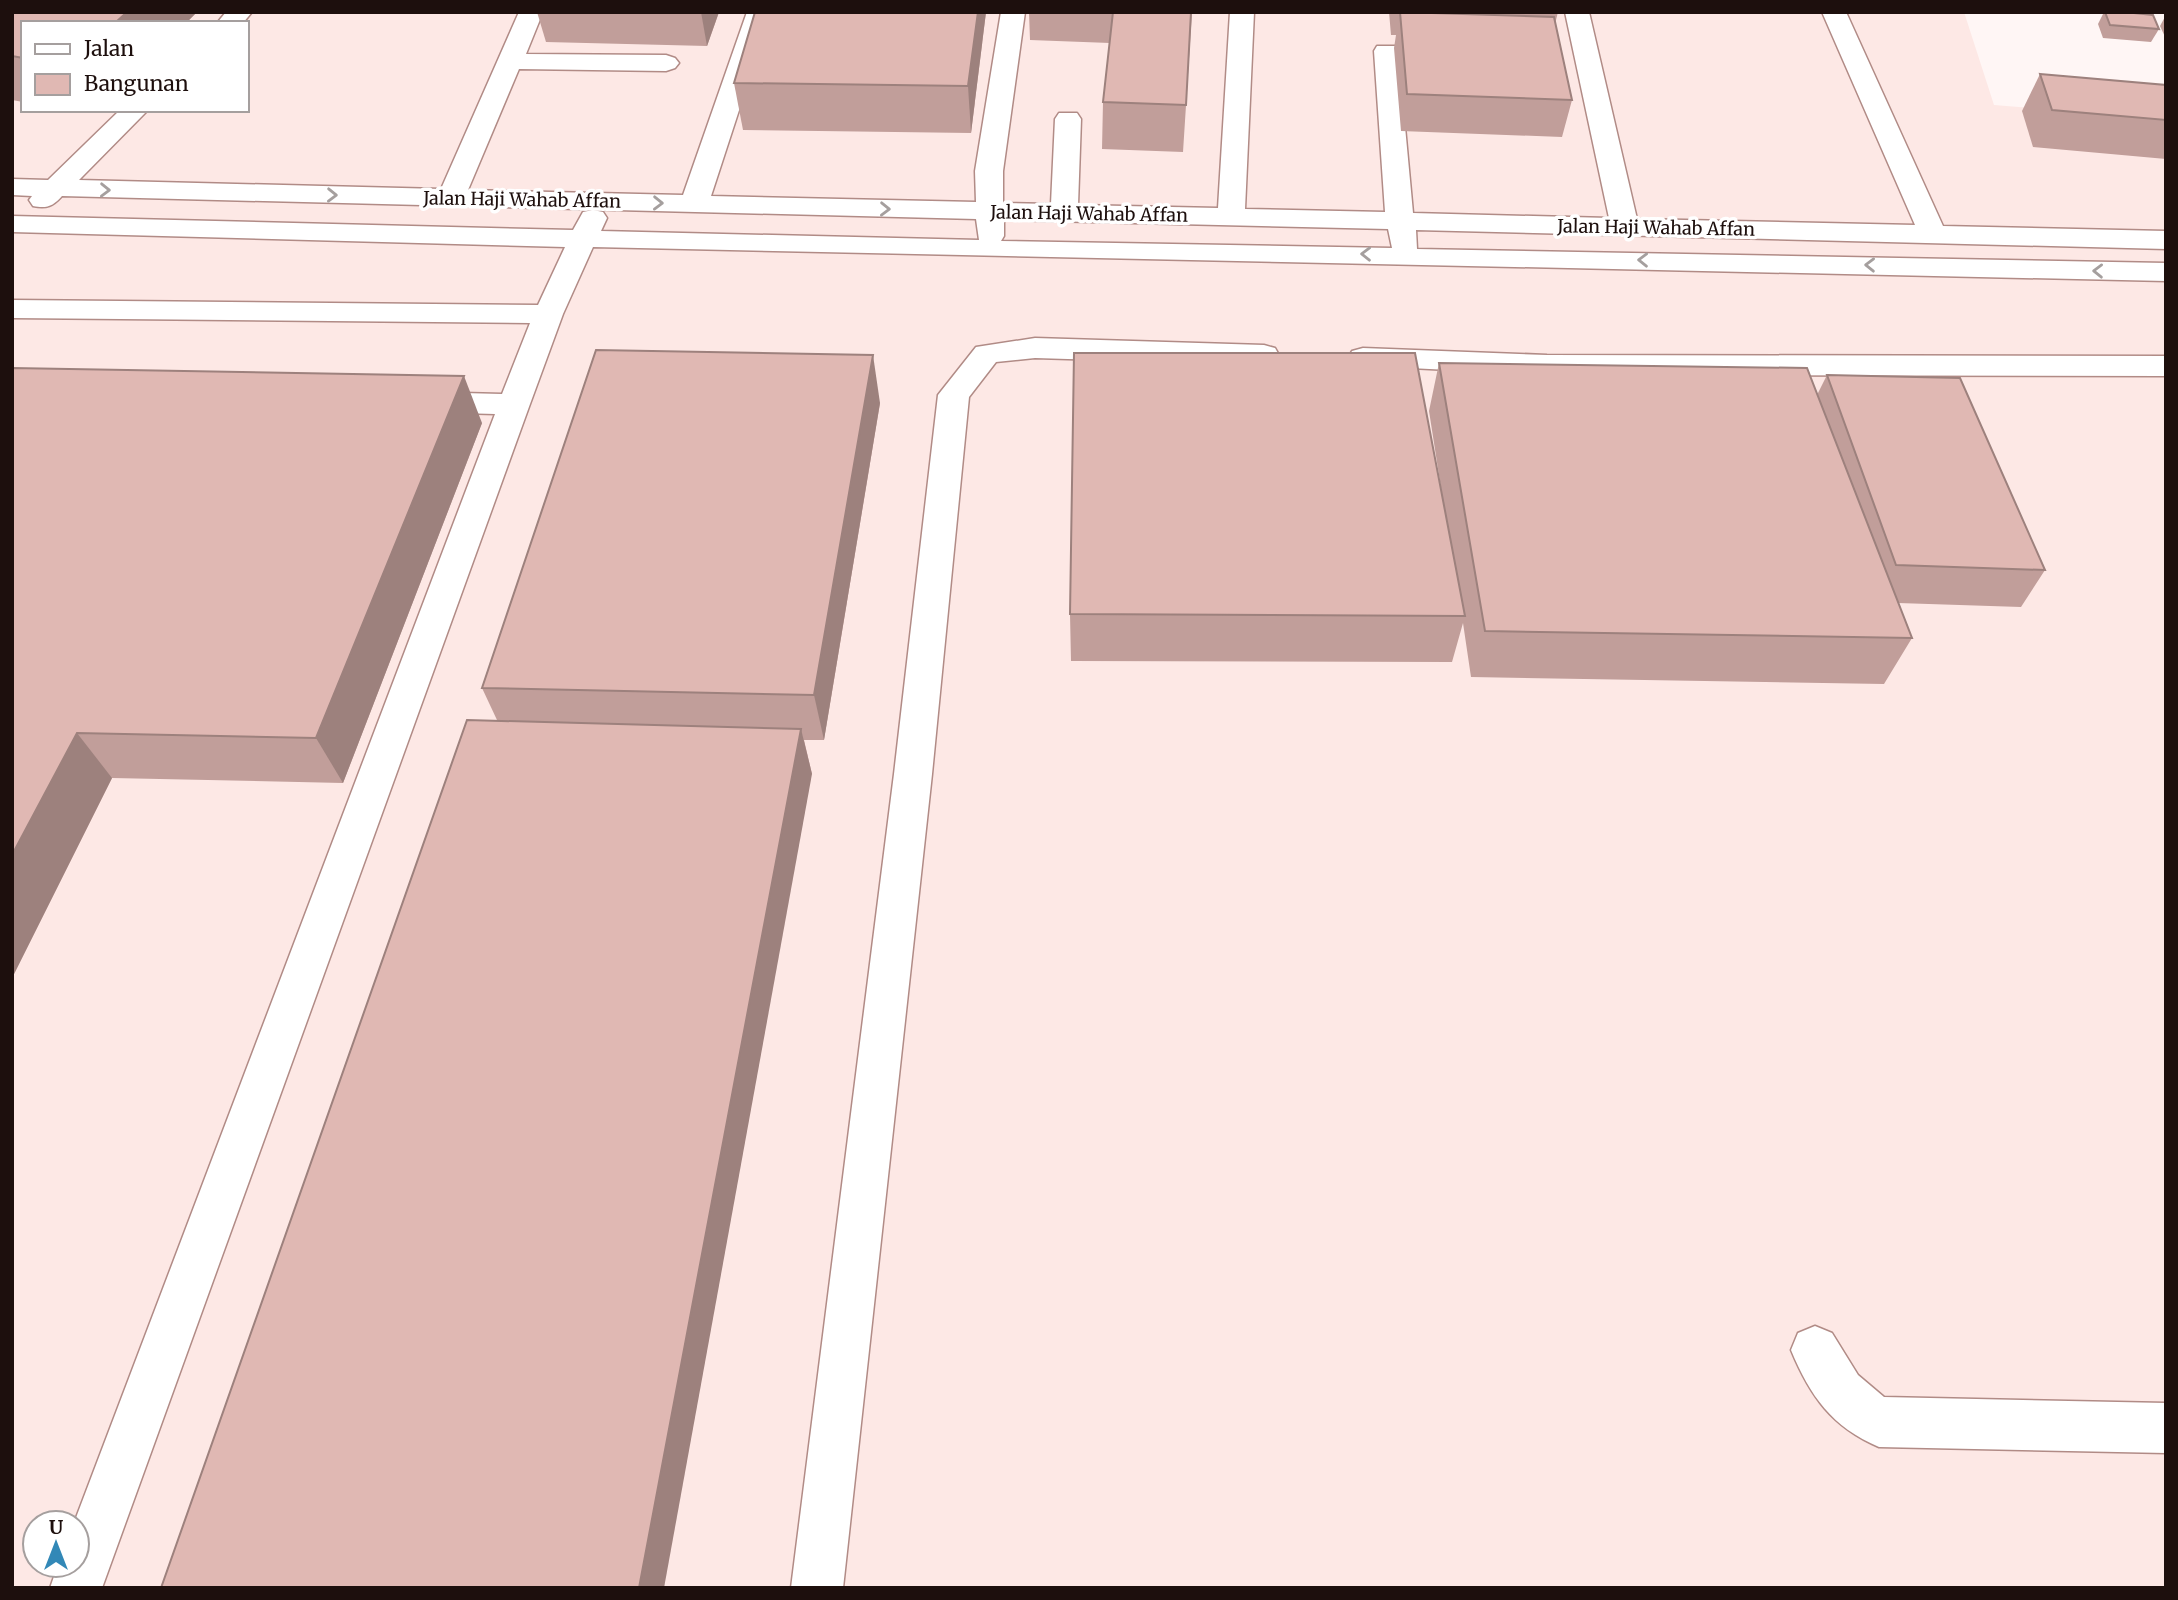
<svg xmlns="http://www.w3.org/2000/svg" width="2178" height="1600" font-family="Merriweather,serif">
  <rect width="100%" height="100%" fill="#fff6f5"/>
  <path fill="#fde8e5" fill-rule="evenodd" d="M 12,12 L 1964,12 L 1994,105 L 2166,119 L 2166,1588 L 12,1588 ZM 23,23 L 247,23 L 247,110 L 23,110 ZM 35,1523 L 77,1523 L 77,1565 L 35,1565 Z"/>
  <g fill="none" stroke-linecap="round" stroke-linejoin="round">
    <g stroke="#b18b86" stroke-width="3">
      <g id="minor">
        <polygon points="226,12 252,12 243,23 217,23"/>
        <path d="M 519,12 L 543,12 L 526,54 L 666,55 L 675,58 L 679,63 L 675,68 L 666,71 L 519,69 L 468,190 L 683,195 L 747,12 L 771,12 L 711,196 L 976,202 L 975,171 L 1001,12 L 1025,12 L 1003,171 L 1003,203 L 1051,204 L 1055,119 L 1059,113 L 1077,113 L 1081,119 L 1078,205 L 1218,208 L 1230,12 L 1254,12 L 1245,209 L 1385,212 L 1374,51 L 1377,46 L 1395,46 L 1398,51 L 1413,213 L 1609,218 L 1565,12 L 1589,12 L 1637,219 L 1915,225 L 1822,12 L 1846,12 L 1943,226 L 2166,231 L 2166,249 L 1416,230 L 1417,249 L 2166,263 L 2166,281 L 593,247 L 563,314 L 530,404 L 102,1588 L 50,1588 L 58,1565 L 77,1565 L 77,1523 L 74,1523 L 495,414 L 424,412 L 413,409 L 408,402 L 413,395 L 424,392 L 502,394 L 530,323 L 12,318 L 12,300 L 538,305 L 565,247 L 12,232 L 12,216 L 573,230 L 583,212 L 593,210 L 603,212 L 607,218 L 601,231 L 979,240 L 976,219 L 62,196 C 53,206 47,209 33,206 L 29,200 L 32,196 L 12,195 L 12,179 L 48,180 L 120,110 L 148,110 L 79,180 L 441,189 ZM 1004,220 L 1388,229 L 1392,248 L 1001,241 L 1004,236 Z"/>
        <polygon points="1035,338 1264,345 1275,348 1279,355 1275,362 1264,365 1035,358 996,362 969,397 932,774 843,1588 791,1588 894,774 938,395 976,347"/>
        <polygon points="1363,348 1547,355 2166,356 2166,376 1547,375 1352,365 1348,358 1352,351"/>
        <path d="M 1815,1326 L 1832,1333 L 1858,1375 L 1884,1397 L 2166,1403 L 2166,1453 L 1879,1447 C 1832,1427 1810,1396 1791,1350 L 1798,1333 Z"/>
      </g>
    </g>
    <use href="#minor" fill="#fff" fill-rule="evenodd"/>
  </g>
  <g fill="#c19e9a">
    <polygon points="12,12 197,12 186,23 23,23 23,102 12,100"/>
    <polygon points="537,12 719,12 707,46 546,42"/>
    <polygon points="986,12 971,133 743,130 734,83"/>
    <polygon points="1029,12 1192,12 1183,152 1102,149 1103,102 1110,43 1030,40"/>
    <polygon points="1389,12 1558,12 1555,24 1572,100 1562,137 1401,131 1394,48 1396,35 1391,35"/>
    <polygon points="2104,12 2124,12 2159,29 2151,42 2103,38 2098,24"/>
    <polygon points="2166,15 2166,39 2160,26"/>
    <polygon points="2040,74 2166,85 2166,159 2033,147 2022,111"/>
    <polygon points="1439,363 1817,395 1827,375 2045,570 2021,607 1898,603 1912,638 1884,684 1471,677 1463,623 1452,662 1071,661 1070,614 1444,507 1429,411"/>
    <polygon points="12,368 482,423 343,783 112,778 12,978"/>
    <polygon points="880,403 824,740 804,740 812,774 497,720 482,688"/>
  </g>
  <g fill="#9d817d">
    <polygon points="127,12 197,12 186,23 115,23"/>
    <polygon points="701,12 719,12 707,46"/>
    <polygon points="978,12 986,12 971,133 968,86"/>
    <polygon points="873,355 880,403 824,740 814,695"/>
    <polygon points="464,376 482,423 343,783 316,738"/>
    <polygon points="801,729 812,774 664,1588 639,1588"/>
    <polygon points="77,733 112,778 12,978 12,855"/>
  </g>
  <g fill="#e0b8b3" stroke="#9d817d" stroke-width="2">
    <polygon points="12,12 127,12 115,23 23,23 23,58 12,56"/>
    <polygon points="755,12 978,12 968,86 734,83"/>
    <polygon points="1113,12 1191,12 1186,105 1103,102"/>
    <polygon points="1400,12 1554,17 1572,100 1407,94"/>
    <polygon points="2105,12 2124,12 2153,15 2159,29 2110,25"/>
    <polygon points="2040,74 2166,85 2166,120 2052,110"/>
    <polygon points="596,350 873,355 814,695 482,688"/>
    <polygon points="1074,353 1415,353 1465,616 1070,614"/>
    <polygon points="1439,363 1807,368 1912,638 1485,631"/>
    <polygon points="12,368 464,376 316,738 77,733 12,855"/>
    <polygon points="1827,375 1960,378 2045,570 1896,565"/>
    <polygon points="467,720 801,729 639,1588 161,1588"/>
  </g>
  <defs><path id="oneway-chevron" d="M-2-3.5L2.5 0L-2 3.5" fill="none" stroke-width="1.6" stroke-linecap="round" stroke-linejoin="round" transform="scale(1.75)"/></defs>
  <g stroke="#a59f9e">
    <use href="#oneway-chevron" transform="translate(105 190) rotate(1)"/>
    <use href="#oneway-chevron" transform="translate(332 195) rotate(1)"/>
    <use href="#oneway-chevron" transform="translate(658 203) rotate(1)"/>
    <use href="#oneway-chevron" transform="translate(885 209) rotate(1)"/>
    <use href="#oneway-chevron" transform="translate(1366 254) rotate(-179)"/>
    <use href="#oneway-chevron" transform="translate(1643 260) rotate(-179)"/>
    <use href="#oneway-chevron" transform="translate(1870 265) rotate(-179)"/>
    <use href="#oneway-chevron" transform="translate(2098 271) rotate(-179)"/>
  </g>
  <g text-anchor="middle" stroke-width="7" stroke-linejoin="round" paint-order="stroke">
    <g font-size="18" fill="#1d0f0d" stroke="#fff">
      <text transform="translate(522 200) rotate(1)" y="6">Jalan Haji Wahab Affan</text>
      <text transform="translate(1089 214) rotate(1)" y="6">Jalan Haji Wahab Affan</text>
      <text transform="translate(1656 228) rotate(1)" y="6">Jalan Haji Wahab Affan</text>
    </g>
  </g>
  <rect width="2178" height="1600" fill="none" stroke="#1d0f0d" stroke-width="28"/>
  <rect x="21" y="21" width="228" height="91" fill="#ffffff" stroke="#a59f9e" stroke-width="2"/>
  <rect x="35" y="44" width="35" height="10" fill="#ffffff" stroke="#a59f9e" stroke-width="2"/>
  <text x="84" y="56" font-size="21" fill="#1d0f0d">Jalan</text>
  <rect x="35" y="74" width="35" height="21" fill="#e0b8b3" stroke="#a59f9e" stroke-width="2"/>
  <text x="84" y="91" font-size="21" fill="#1d0f0d">Bangunan</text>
  <g transform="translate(56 1544)"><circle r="33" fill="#ffffff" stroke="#a59f9e" stroke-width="2"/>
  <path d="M0-5L12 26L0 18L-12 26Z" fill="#3288b7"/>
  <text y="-10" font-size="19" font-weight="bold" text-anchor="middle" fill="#1d0f0d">U</text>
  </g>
</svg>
